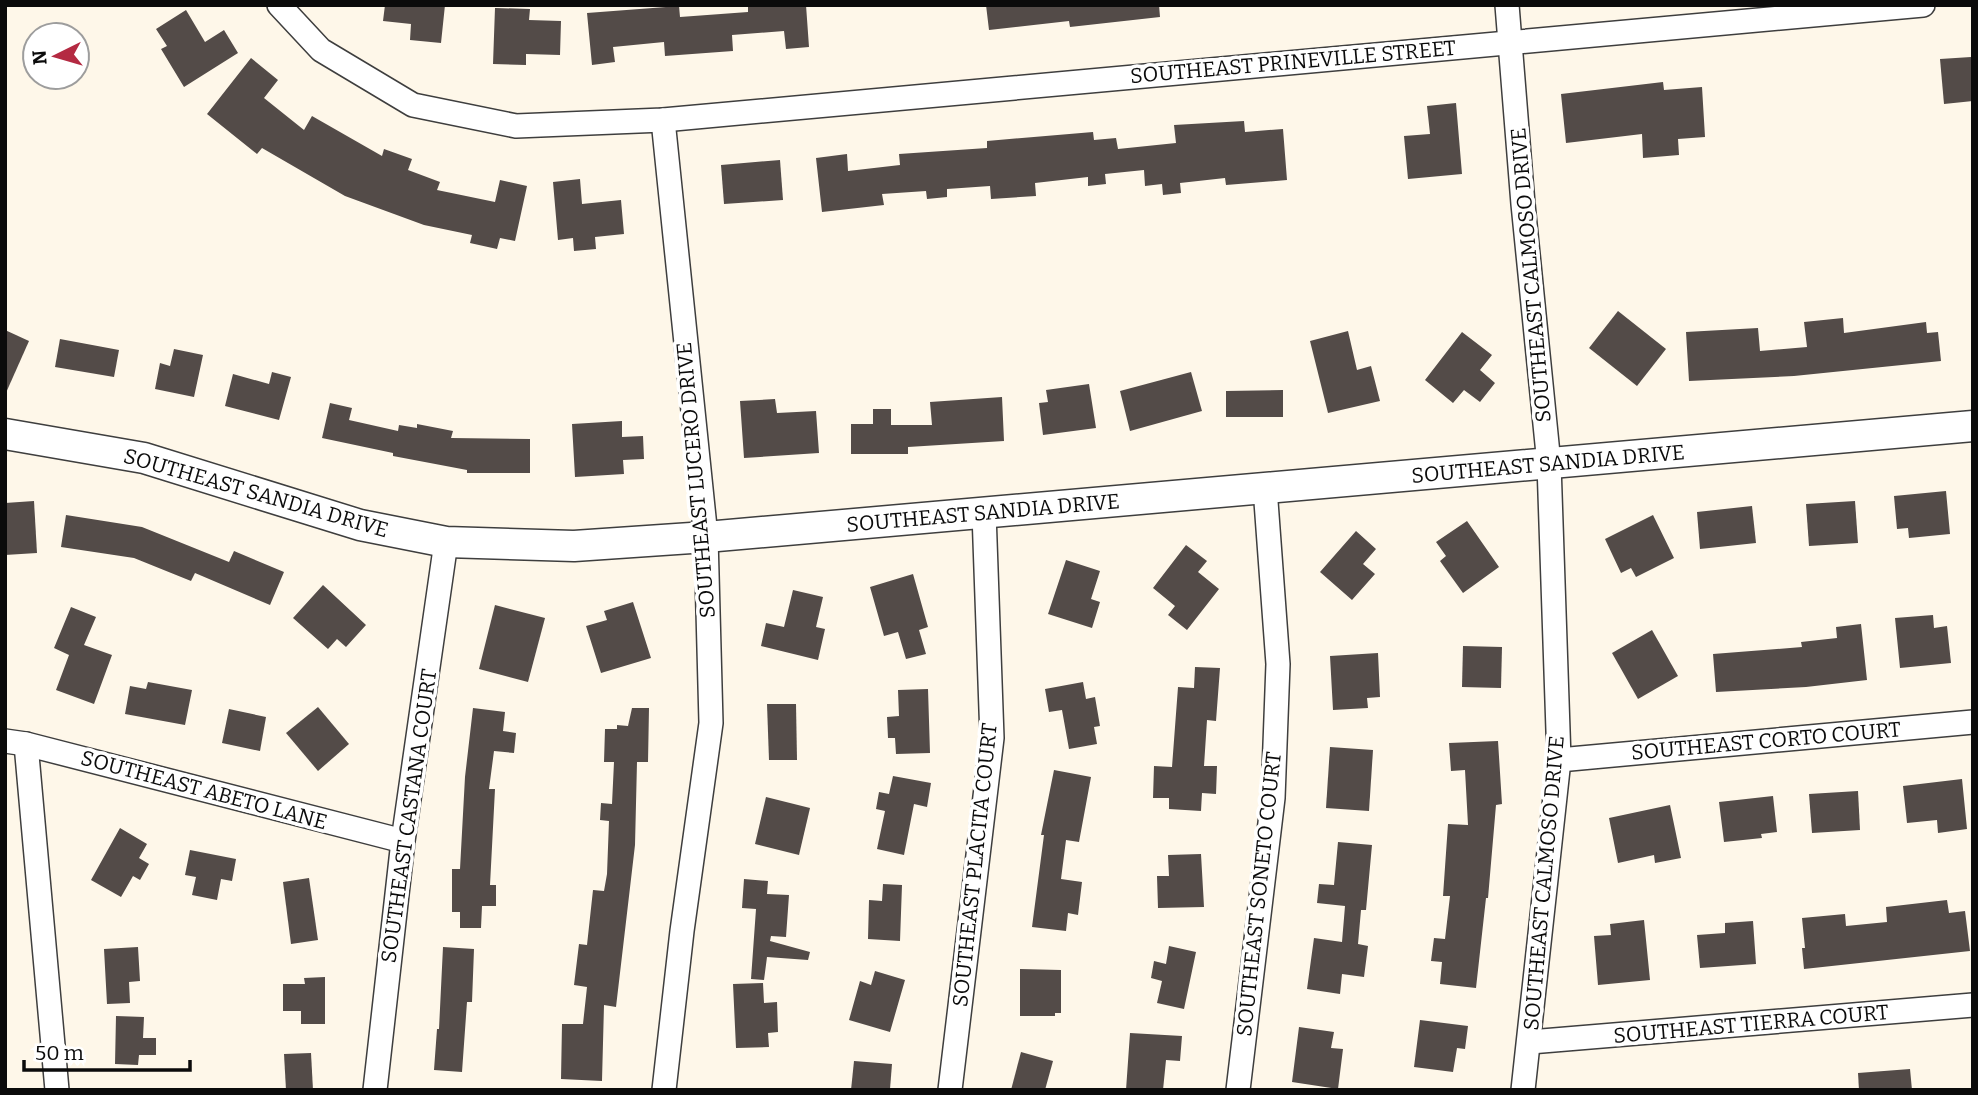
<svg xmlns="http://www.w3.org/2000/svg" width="1978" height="1095" font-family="Bitter,serif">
  <rect width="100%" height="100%" fill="#fef7e9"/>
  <g fill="#534b48">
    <polygon points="385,5 445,5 441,43 410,40 411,24 383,21"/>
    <polygon points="748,5 806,5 809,47 786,49 784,31 732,35 733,51 665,56 664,42 613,47 615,62 592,65 587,13 679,6 680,17 748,12"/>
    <polygon points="986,5 1159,5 1160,17 1070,27 1069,21 989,30"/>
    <polygon points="495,8 530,9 529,20 561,21 560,55 526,54 526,65 493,64"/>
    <polygon points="186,10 205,42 224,30 238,53 184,87 161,49 167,46 156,29"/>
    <polygon points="1971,57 1973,101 1944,104 1940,59"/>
    <polygon points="251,58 278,80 264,98 304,130 312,116 382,156 384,149 412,159 408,170 440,182 437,190 495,202 500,180 527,186 515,241 500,238 497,249 470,243 472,235 424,225 345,196 262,148 257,154 207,114"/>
    <polygon points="1663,82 1664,90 1702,87 1705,137 1678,139 1679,155 1643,158 1642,134 1566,143 1561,94"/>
    <polygon points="1456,103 1462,174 1408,179 1404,136 1430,134 1427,106"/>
    <polygon points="1244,121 1245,132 1283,129 1287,180 1226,185 1225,178 1180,183 1181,193 1163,195 1162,184 1145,186 1144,170 1105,174 1106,184 1088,186 1088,177 1035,183 1036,196 991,199 990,186 947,189 947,197 927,199 926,191 882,194 884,205 822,212 816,158 847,154 848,171 900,165 899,154 987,148 987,141 1093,132 1094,140 1116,138 1118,149 1176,143 1174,125"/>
    <polygon points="780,160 783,200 724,204 721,165"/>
    <polygon points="580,179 582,204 621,200 624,234 595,237 596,249 574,251 573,238 558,240 553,182"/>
    <polygon points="1618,311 1666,349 1637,386 1589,348"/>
    <polygon points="1843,318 1844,333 1926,322 1927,333 1938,332 1941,361 1794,376 1689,381 1686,332 1758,328 1760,351 1807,347 1804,322"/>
    <polygon points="5,330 29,341 5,395"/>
    <polygon points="1348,331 1357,370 1371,366 1380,401 1328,413 1310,341"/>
    <polygon points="1462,332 1492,355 1480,370 1495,383 1480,402 1464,390 1453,403 1425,380"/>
    <polygon points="60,339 119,350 114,377 55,367"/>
    <polygon points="174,349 203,355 194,397 155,389 160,363 170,366"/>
    <polygon points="272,372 291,377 279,420 225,406 233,374 269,384"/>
    <polygon points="1191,372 1202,411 1130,431 1120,391"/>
    <polygon points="1089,384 1096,428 1043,435 1039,403 1048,402 1046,390"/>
    <polygon points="1283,390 1283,417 1226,417 1226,391"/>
    <polygon points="1002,397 1004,441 908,447 908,454 851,454 851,424 873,424 873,409 891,409 891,425 932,425 930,402"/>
    <polygon points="775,399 777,413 816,411 819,453 744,458 740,401"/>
    <polygon points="330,403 352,408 349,420 398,431 399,425 417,428 417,424 453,431 451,438 530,439 530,473 467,473 467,470 393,456 393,453 322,438"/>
    <polygon points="622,421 622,437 643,436 644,459 623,460 624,474 575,477 572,424"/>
    <polygon points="1946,491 1950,534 1909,538 1908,528 1897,529 1894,496"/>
    <polygon points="34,501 37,553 5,555 5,503"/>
    <polygon points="1855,501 1858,543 1809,546 1806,504"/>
    <polygon points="1752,506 1756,543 1700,549 1697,512"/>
    <polygon points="66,515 142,527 229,562 234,551 284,572 270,605 195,573 191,581 134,558 61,547"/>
    <polygon points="1653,515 1674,558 1636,577 1631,568 1621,573 1605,539"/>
    <polygon points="1467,521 1499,567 1463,593 1440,561 1446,556 1436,542"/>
    <polygon points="1356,531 1376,549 1363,564 1375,574 1352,600 1320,572"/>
    <polygon points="1186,545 1207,561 1198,572 1219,589 1187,630 1168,615 1175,606 1153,588"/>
    <polygon points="1066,560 1100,571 1091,599 1100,602 1092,628 1048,614"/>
    <polygon points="913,574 928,627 919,630 926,654 906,659 898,632 884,636 870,587"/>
    <polygon points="323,585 366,625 346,647 337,639 328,649 293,618"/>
    <polygon points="793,590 823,597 816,627 825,629 818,660 761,646 766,623 784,627"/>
    <polygon points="633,602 651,658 601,673 586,626 607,620 604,611"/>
    <polygon points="495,605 545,618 528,682 479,669"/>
    <polygon points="71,607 96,617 84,645 112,655 94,704 56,690 69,655 54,648"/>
    <polygon points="1933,615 1934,628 1947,626 1951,663 1900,668 1895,618"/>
    <polygon points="1861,624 1867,680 1806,687 1716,692 1713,654 1802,647 1801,642 1837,638 1836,627"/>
    <polygon points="1652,630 1678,676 1638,699 1612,653"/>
    <polygon points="1463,646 1502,647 1501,688 1462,687"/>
    <polygon points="1378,653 1380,697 1367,698 1368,708 1333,710 1330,656"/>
    <polygon points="1195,667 1220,668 1216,721 1207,720 1204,766 1217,766 1216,794 1202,793 1201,811 1169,809 1169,798 1153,798 1154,766 1172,767 1178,687 1194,688"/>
    <polygon points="148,682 192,690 185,725 125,714 130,686 146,689"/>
    <polygon points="1083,682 1086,699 1095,697 1100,726 1094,727 1097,744 1069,749 1062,710 1049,712 1045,689"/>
    <polygon points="928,689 930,753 896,754 895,738 888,738 887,717 899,716 898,690"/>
    <polygon points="767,704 796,704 797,760 769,760"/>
    <polygon points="318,707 349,744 318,771 286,733"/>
    <polygon points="473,708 505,712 503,731 516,733 514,753 494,751 489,789 495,789 490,885 496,885 496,906 482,906 481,928 460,928 460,912 452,912 452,869 460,869 465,777"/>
    <polygon points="632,708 649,708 648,762 637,762 635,845 616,1007 604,1005 602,1081 561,1079 562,1024 583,1024 587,987 574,985 579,944 587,945 593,890 604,891 607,874 609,821 600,820 601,803 612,804 614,762 604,762 605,729 617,729 617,725 628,726"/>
    <polygon points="229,709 266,717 260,751 222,743"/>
    <polygon points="1498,741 1502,804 1496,805 1488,898 1486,898 1476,988 1440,984 1442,962 1431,961 1434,938 1445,939 1450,896 1443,896 1448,824 1468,825 1465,770 1451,771 1449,743"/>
    <polygon points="1330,747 1373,750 1369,811 1326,808"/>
    <polygon points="1054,770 1091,777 1079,842 1066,840 1061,879 1082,882 1078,915 1068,913 1066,931 1032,927 1044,835 1041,835"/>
    <polygon points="893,776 931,783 927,807 914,804 904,855 877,849 885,811 876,809 879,792 889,794"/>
    <polygon points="1962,779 1967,829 1938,833 1937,820 1907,823 1903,786"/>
    <polygon points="1858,791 1860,830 1812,833 1809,794"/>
    <polygon points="1773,796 1777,832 1761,834 1762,838 1724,842 1719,802"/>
    <polygon points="766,797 810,808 799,855 755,844"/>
    <polygon points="1670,805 1681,858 1655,863 1654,855 1618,863 1609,818"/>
    <polygon points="120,828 147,844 139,858 149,864 140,880 133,876 121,897 91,880"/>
    <polygon points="1338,842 1372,845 1366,910 1361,910 1358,944 1368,946 1364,977 1342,974 1340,994 1307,989 1314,938 1342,942 1345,906 1317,903 1319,884 1334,885"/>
    <polygon points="190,850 236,859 232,881 221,879 217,900 192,895 196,877 185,875"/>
    <polygon points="1201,854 1204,907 1158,908 1157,876 1169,876 1168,855"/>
    <polygon points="309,878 318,940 291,944 283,882"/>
    <polygon points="744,879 768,881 767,894 789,895 786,937 771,936 770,941 810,952 808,960 767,957 764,980 751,979 756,909 742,908"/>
    <polygon points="883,884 902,885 900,941 868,939 869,900 882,901"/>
    <polygon points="1947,900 1949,913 1965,911 1970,951 1804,969 1802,948 1805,948 1802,918 1845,914 1846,926 1887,922 1886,907"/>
    <polygon points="1644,920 1650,980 1598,985 1594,936 1611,935 1610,924"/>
    <polygon points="1753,921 1756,964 1700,968 1697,935 1725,933 1725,923"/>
    <polygon points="1169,946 1196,952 1184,1009 1157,1003 1162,981 1151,978 1154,961 1166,964"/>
    <polygon points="138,947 140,981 129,982 130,1003 107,1004 104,949"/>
    <polygon points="443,947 474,949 472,1002 467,1002 462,1072 434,1070 437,1029 439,1029"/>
    <polygon points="1020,969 1061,970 1061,1013 1055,1013 1055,1016 1020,1016"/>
    <polygon points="875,971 905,980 890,1032 849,1020 860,981 871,985"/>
    <polygon points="325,977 325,1024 301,1024 301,1011 283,1011 283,984 305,984 304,978"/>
    <polygon points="763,983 764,1003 777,1002 778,1032 768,1033 769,1047 736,1048 733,984"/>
    <polygon points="116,1016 144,1017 143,1038 156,1038 156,1055 139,1055 138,1065 115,1064"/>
    <polygon points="1420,1020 1468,1026 1465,1049 1457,1048 1453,1072 1414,1067"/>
    <polygon points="1299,1027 1334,1032 1331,1048 1343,1049 1338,1089 1292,1082"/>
    <polygon points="1130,1033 1182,1036 1180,1061 1166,1060 1163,1090 1126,1090"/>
    <polygon points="1021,1052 1053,1061 1045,1090 1011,1090"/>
    <polygon points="311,1053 313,1090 286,1090 284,1054"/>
    <polygon points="854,1061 892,1064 890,1089 851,1090"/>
    <polygon points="1910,1069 1912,1090 1859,1090 1858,1073"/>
  </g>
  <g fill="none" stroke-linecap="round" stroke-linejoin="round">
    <g stroke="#3e3e3e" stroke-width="26">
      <g id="minor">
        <polyline points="279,5 321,50 413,105 516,126 663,120 1923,5"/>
        <polyline points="1507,5 1523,204 1549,464 1559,760 1523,1090"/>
        <polyline points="663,120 706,537 711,723 682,931 664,1090"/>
        <polyline points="5,741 26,744 403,841"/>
        <polyline points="26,744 57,1090"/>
        <polyline points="1559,760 1973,722"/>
        <polyline points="1530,1042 1973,1005"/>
        <polyline points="375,1090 403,841 446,542"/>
        <polyline points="950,1090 992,738 984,513"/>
        <polyline points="1238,1090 1273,798 1278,664 1265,488"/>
      </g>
    </g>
    <g stroke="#3e3e3e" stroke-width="33">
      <polyline id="tertiary" points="5,434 144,458 360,525 446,542 574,546 706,537 1973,426"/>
    </g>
    <use href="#minor" stroke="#fff" stroke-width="23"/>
    <use href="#tertiary" stroke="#fff" stroke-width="30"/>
  </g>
  <g text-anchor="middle" stroke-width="7" stroke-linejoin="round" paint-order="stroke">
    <g font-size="21" fill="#0b0b0b" stroke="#fff">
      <text transform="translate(1293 62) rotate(-5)" y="7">SOUTHEAST PRINEVILLE STREET</text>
      <text transform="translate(1531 275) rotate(-95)" y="7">SOUTHEAST CALMOSO DRIVE</text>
      <text transform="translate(1548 464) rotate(-5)" y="7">SOUTHEAST SANDIA DRIVE</text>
      <text transform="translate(696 480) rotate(-95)" y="7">SOUTHEAST LUCERO DRIVE</text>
      <text transform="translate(256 493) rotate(16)" y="7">SOUTHEAST SANDIA DRIVE</text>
      <text transform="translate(983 513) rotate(-5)" y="7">SOUTHEAST SANDIA DRIVE</text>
      <text transform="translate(1766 741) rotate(-5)" y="7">SOUTHEAST CORTO COURT</text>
      <text transform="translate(204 790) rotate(15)" y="7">SOUTHEAST ABETO LANE</text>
      <text transform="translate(409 816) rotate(-82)" y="7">SOUTHEAST CASTANA COURT</text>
      <text transform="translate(975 865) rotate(-84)" y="7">SOUTHEAST PLACITA COURT</text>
      <text transform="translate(1544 883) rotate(-85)" y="7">SOUTHEAST CALMOSO DRIVE</text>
      <text transform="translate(1259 894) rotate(-84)" y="7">SOUTHEAST SONETO COURT</text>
      <text transform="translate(1751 1024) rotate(-5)" y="7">SOUTHEAST TIERRA COURT</text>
    </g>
  </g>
  <rect width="1978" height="1095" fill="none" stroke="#0b0b0b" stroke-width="14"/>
  <g transform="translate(56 56) rotate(265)"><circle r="33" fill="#ffffff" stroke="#9d9d9d" stroke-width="2"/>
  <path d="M0-5L12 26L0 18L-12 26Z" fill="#b42a42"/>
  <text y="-10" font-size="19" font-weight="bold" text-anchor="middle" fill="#0b0b0b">N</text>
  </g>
  <path d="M24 1060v10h166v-10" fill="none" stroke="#0b0b0b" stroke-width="3.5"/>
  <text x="35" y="1060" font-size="21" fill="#0b0b0b" stroke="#ffffff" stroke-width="5" paint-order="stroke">50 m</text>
</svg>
